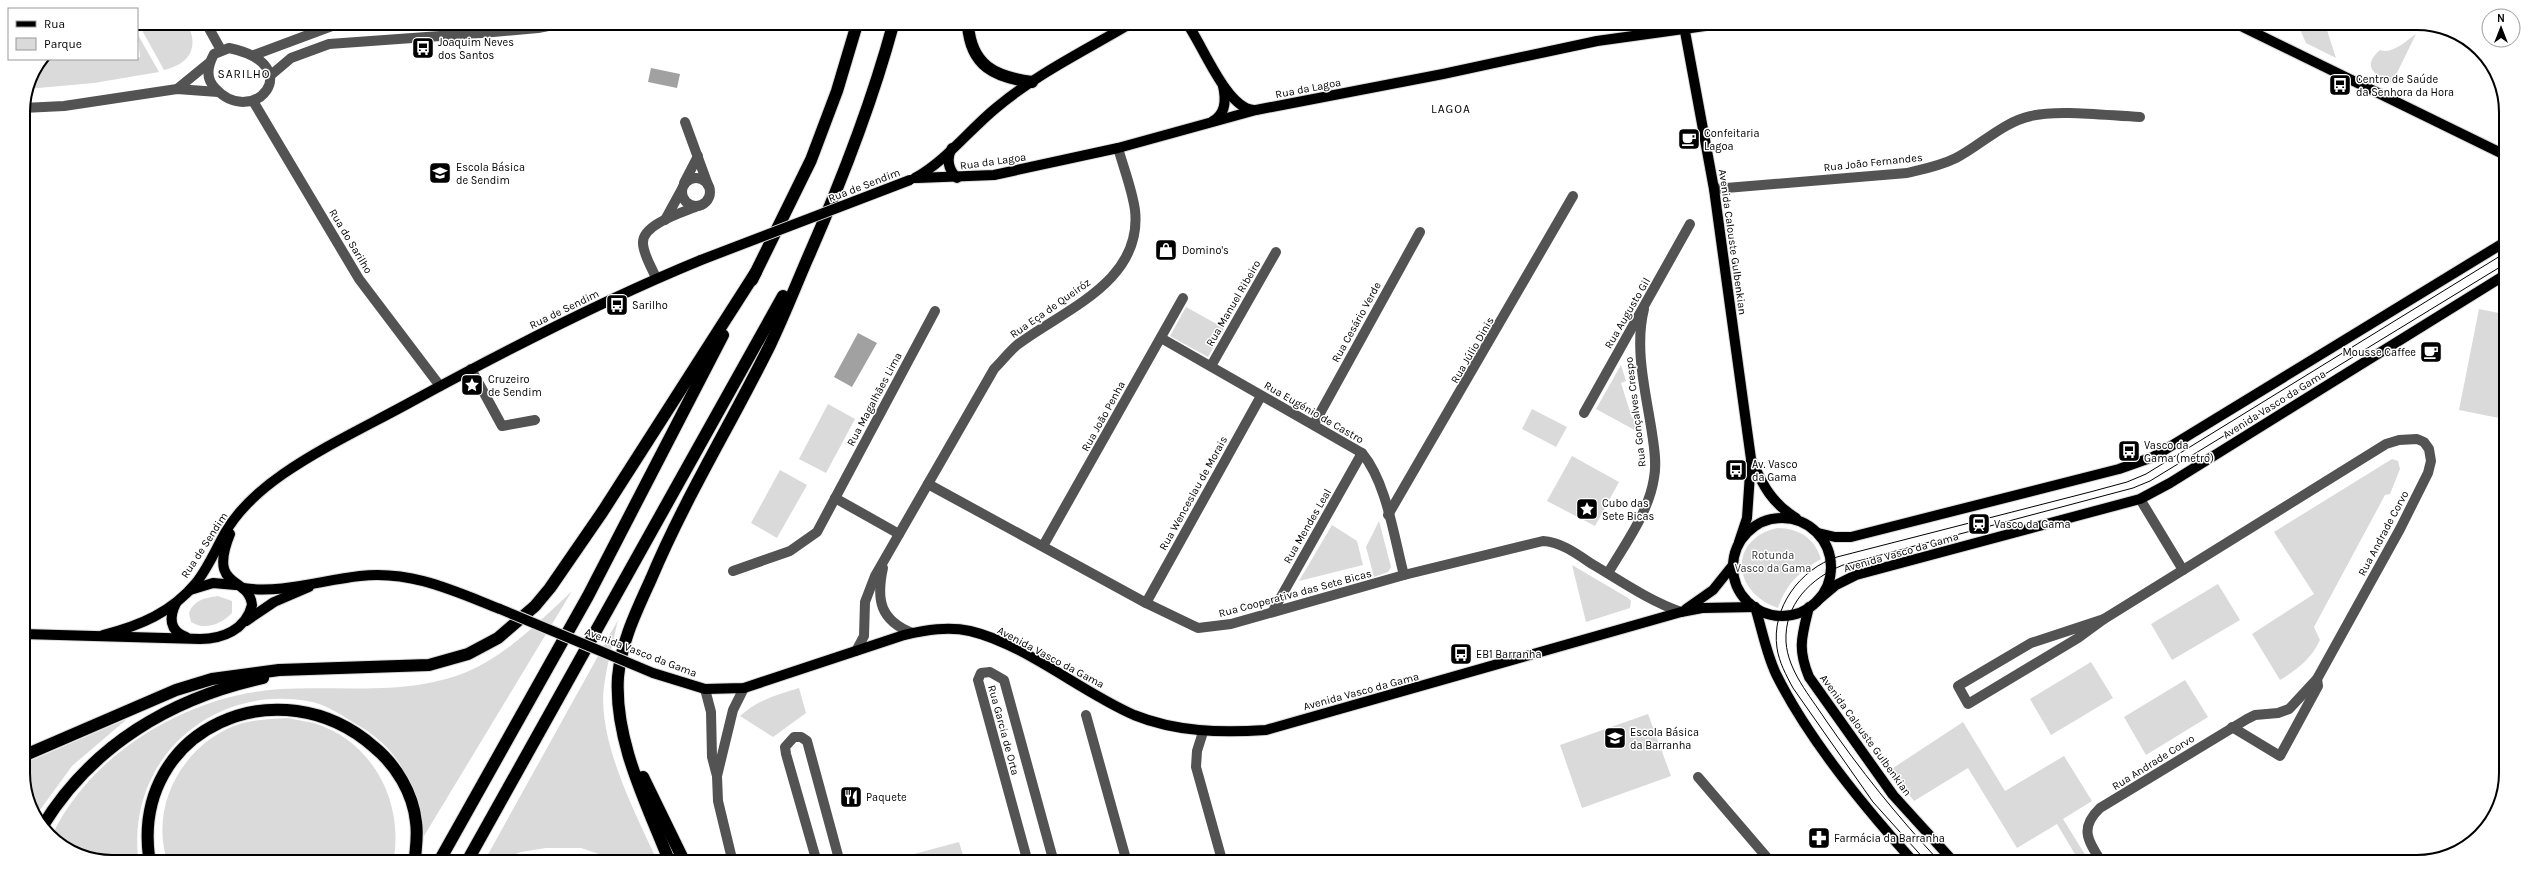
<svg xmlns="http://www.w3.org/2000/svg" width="2529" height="885" font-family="Karla,sans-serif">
  <rect width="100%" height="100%" fill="#fff"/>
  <g fill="#dadada">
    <path d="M 138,23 L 187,23 C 200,48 189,64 164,70 Z"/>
    <polygon points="2299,27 2326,27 2336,58 2306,43"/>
    <path d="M 2416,34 L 2392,83 C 2375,76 2361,66 2380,50 C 2392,55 2407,40 2416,34 Z"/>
    <polygon points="138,35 159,72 94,83 27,89 30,78 43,59 137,59 140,57"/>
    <polygon points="1186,307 1224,328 1208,357 1170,336"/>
    <polygon points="2479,309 2504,314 2504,419 2459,410"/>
    <polygon points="1621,365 1626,381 1621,383 1632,418 1637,416 1642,434 1596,409"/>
    <polygon points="828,404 855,419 826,473 799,459"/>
    <polygon points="1532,409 1567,427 1556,447 1522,429"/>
    <polygon points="1572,456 1619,482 1595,526 1547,501"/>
    <path d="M 2392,459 L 2398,461 L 2400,469 L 2390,494 L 2385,495 L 2314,627 L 2320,640 C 2311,659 2298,669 2280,680 L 2252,634 L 2314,594 L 2274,532 Z"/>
    <polygon points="780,470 807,485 777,538 751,523"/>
    <polygon points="1379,521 1391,567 1388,572 1374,577 1366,547"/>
    <polygon points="1332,525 1357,541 1363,565 1299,581"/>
    <path d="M 1777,528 C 1798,528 1815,538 1821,559 C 1800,571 1786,584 1778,608 C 1731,592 1729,539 1777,528 Z"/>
    <polygon points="1572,565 1628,598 1631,601 1630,608 1586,622"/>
    <polygon points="2218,584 2240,620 2172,660 2151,624"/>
    <path d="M 572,591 L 424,836 C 418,808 413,780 395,757 C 383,741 368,731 351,721 C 339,713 322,703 307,701 C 210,685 128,760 138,857 L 84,857 L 52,835 C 93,751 188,695 280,689 C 343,686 410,696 469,671 C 509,653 541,620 572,591 Z"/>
    <path d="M 218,596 L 232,601 L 232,613 C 221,624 206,631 191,622 L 189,613 C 194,600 204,598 218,596 Z"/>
    <path d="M 618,620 C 613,642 607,664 604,686 C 597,739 634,811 656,858 L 611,858 L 581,848 L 546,848 L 521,852 L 506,858 L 486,858 Z"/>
    <polygon points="2091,662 2113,698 2051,735 2030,699"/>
    <polygon points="2185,680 2208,717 2146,755 2124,717"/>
    <path d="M 799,688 L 806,713 L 773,737 L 740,716 C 757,700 777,695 799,688 Z"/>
    <polygon points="1648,714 1671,776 1582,808 1560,745"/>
    <path d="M 287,718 C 296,720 305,721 314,723 C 372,741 403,800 394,858 L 166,857 C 152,806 180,752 227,729 C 245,720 267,719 287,718 Z"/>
    <polygon points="127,719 72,766 37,814 23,779 23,764"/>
    <polygon points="1963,722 2005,791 2064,756 2092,801 2063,819 2089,861 2079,861 2057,824 2017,848 1968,768 1914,801 1890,770"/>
    <polygon points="959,842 964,859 899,858"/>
  </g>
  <g fill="#a1a1a1">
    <polygon points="651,68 680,74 677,88 648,82"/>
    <polygon points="858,333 877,343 852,387 834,377"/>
  </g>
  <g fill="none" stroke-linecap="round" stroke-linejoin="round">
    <g stroke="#dbdbdb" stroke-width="12">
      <g id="major">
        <path d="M 1188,25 C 1203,46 1227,109 1254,110"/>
        <polyline points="1684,26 1714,189 1751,459 1747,518 1739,542"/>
        <polyline points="2243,27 2505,155"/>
        <path d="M 1213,121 C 1226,114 1226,99 1223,86"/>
        <path d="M 952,148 C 946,159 948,169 957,178"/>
        <path d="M 915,178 C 946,161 969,130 996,108 C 1035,75 1084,51 1128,25"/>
        <polyline points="917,178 994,175 1118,148 1256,110 1443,74 1597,41 1705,26"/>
        <path d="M 1752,461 C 1763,486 1772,503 1796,518"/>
        <circle cx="1782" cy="567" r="49"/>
        <polyline points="1818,533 1835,537 1851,537 2119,469 2153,457 2505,242"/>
        <path d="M 243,588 C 281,594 322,580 360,576 C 411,570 454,591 500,609"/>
        <polyline points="190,590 213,583 236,585"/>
        <polyline points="1817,601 1836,585 1856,575 2140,499 2170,483 2505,275"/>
        <path d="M 176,603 C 169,617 169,631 186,637"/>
        <path d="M 1755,607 C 1762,629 1766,653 1776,674 C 1807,737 1866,809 1913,861"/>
        <path d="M 1809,607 C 1802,636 1797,648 1809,677 L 1893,795 L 1953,861"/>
        <polyline points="1686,609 1713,590 1733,565"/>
        <polyline points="246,621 274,602 309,587"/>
        <path d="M 23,634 L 200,639 C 222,639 246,630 252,605 C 249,575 207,591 230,534"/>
        <path d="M 103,635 C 140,626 172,612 196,583 C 208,568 216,549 225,533 C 239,508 260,490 283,474 C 322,447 367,426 409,403 C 504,351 601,301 701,260"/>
        <path d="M 653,673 L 705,689 L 744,688 L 904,635 C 926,630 948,626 970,631 C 1025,644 1081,692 1134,715 C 1176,732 1221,733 1266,730 L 1681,612 L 1702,608 L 1755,607"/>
      </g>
    </g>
    <g stroke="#dbdbdb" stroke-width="14">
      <g id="highway">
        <path d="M 968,25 C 971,66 995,77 1032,82"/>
        <polyline points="752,280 811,160 837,91 857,24"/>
        <polyline points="23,756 176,690 212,679 279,670 429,665 468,654 498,638 535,606 550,588 603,511 756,272"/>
        <polyline points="643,777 683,859"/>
        <path d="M 42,827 C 91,746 171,698 263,678"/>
        <path d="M 149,857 C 132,728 280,664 374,747 C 396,765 413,793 416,822 C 418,834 416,846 415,858"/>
        <polyline points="441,858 588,596 723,335"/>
        <polyline points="469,858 783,296"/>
        <path d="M 668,858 C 646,802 614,740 618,677 C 621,642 637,610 651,579 C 685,498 731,424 770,345 C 783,318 794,290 806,262 C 840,185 871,106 893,25"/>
      </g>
    </g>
    <g stroke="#535353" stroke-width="10">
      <polyline points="206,23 221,50"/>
      <polyline points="442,24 449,30 459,33"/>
      <path d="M 229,48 C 310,65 253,130 215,88 C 205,78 208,65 214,54 Z"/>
      <polyline points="254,55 340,23"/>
      <polyline points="271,75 291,58 329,44 482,33 538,28 558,24"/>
      <polyline points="177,89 210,62"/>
      <polyline points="253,101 359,279 440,386"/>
      <polyline points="23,108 64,106 177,89 218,92"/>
      <polyline points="685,122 708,185"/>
      <circle cx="696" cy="192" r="14"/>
      <polyline points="684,183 698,156"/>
      <path d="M 1714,189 L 1907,173 C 1924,169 1940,166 1956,158 C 1981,145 2003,122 2031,116 C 2058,109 2111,116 2140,117"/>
      <polyline points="665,220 682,189"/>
      <path d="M 656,278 C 652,268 643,254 643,243 C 642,224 684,212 698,206"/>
      <path d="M 1161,338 L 1362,453 C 1387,483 1394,538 1404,575"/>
      <polyline points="1211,366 1276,252"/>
      <polyline points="471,369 502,426 535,420"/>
      <polyline points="1584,413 1690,224"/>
      <polyline points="1314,424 1420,232"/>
      <path d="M 928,484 L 1146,603 L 1198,628 L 1231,624 L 1404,575 L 1543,541 C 1561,542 1577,554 1592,564 C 1621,581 1649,601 1681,612"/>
      <polyline points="835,498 899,534"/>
      <polyline points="2140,499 2183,570"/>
      <polyline points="1388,515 1573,196"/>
      <polyline points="1043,546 1183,298"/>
      <path d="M 883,568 C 876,600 880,620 912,633"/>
      <polyline points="733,571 790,551 817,532 935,311"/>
      <path d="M 1608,573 C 1625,544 1649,512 1654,478 C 1657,463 1654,447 1652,433 C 1646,393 1634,349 1644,309"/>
      <polyline points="1146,603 1261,396"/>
      <polyline points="1273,611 1362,453"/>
      <polygon points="2104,619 2078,638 1968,704 1958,686 2031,643"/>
      <path d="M 856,651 L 864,636 L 865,602 L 875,576 L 994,369 C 1002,361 1009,352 1017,345 C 1063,310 1143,282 1135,210 C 1132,189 1124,169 1118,148"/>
      <polyline points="705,689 711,712 712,757 717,776 718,801 732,859"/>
      <polyline points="1086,715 1126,859"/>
      <polyline points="2232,727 2280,756 2318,686 2317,679"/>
      <polyline points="1203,732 1197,751 1196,767 1222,860"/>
      <polyline points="717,776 733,710 744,688"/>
      <polyline points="1698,777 1770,861"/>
      <polyline points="816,859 786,754 785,747 794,737 801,737 807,741 839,859"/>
      <polyline points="1027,859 978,680 981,673 990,672 1004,680 1053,859"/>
      <path d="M 2101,861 C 2088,841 2079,828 2100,808 L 2247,719 L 2255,715 L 2278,713 L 2289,709 L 2317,679 L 2400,529 L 2428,473 L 2431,461 L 2429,449 L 2424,442 L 2417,439 L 2399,440 L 2386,444 L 2104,619"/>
    </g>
    <use href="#major" stroke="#000" stroke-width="10"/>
    <use href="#highway" stroke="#000" stroke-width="12"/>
    <g stroke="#000" stroke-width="1">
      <path d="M 1926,861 L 1873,802 L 1793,688 C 1786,675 1779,662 1777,648 C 1771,608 1800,569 1837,557 L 2090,492 L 2127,482 L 2146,474 L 2505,253"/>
      <path d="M 1939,861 C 1897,816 1860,770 1825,719 C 1810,696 1788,671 1786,642 C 1784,604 1811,578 1843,565 L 2133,488 L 2150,481 L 2505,264"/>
    </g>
    <g stroke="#dbdbdb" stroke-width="12" stroke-linecap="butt">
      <g id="major-bridge">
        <polyline points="701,260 910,180"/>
        <polyline points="500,609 653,673"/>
      </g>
    </g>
    <use href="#major-bridge" stroke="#000" stroke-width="10"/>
  </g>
  <defs>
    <g id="bus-square" transform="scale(1.15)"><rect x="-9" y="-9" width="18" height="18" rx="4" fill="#000" stroke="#fff"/><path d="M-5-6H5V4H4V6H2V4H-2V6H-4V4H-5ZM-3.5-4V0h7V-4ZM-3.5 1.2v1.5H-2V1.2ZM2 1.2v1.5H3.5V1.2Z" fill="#fff"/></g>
    <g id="cafe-square" transform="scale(1.15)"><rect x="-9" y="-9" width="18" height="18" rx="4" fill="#000" stroke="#fff"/><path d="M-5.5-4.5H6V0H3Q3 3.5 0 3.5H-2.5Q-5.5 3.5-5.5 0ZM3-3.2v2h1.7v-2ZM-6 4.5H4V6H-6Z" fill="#fff"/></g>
    <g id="school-square" transform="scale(1.15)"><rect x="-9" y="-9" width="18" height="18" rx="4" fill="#000" stroke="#fff"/><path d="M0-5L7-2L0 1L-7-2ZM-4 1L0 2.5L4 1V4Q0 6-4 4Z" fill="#fff"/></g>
    <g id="shop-square" transform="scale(1.15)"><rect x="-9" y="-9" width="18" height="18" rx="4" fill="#000" stroke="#fff"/><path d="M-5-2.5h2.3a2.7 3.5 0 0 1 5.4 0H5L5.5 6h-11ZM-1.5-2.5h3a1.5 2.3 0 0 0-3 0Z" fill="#fff"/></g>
    <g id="sight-square" transform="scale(1.15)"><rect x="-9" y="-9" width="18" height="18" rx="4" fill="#000" stroke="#fff"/><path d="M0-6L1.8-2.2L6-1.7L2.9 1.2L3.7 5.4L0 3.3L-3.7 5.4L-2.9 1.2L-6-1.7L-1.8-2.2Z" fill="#fff"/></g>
    <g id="station-square" transform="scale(1.15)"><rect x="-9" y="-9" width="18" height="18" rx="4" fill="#000" stroke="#fff"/><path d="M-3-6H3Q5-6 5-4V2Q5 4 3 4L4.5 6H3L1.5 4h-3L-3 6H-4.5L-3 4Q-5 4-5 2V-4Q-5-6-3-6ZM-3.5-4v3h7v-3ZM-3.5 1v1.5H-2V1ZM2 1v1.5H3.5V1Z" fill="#fff"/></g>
    <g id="restaurant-square" transform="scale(1.15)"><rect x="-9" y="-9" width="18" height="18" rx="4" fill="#000" stroke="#fff"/><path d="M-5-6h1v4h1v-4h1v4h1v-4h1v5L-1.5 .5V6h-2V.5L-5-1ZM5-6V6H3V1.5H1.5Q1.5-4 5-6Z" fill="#fff"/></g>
    <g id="pharmacy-square" transform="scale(1.15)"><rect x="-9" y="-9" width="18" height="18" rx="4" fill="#000" stroke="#fff"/><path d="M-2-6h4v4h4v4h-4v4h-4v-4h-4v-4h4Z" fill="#fff"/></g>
  </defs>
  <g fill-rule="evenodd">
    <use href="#bus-square" x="423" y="48"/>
    <use href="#bus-square" x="2340" y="85"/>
    <use href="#cafe-square" x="1689" y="139"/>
    <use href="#school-square" x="440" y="173"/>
    <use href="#shop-square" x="1166" y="250"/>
    <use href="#bus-square" x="617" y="305"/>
    <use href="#cafe-square" x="2431" y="352"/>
    <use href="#sight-square" x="472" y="385"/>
    <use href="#bus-square" x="2129" y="451"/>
    <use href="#bus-square" x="1736" y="470"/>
    <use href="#sight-square" x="1587" y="509"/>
    <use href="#station-square" x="1979" y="524"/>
    <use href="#bus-square" x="1461" y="654"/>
    <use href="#school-square" x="1615" y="738"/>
    <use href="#restaurant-square" x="851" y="797"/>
    <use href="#pharmacy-square" x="1819" y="838"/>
  </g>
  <g text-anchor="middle" stroke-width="3" stroke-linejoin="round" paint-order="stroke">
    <g font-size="11" fill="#000" stroke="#fff" text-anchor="start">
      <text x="438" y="46">Joaquim Neves<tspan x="438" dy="13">dos Santos</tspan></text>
      <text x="2356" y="83">Centro de Saúde<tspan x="2356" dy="13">da Senhora da Hora</tspan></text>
      <text x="1704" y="137">Confeitaria<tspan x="1704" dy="13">Lagoa</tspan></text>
      <text x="456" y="171">Escola Básica<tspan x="456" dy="13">de Sendim</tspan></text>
      <text x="1182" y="254">Domino's</text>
      <text x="632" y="309">Sarilho</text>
      <text x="2416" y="356" text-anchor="end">Mousse Caffee</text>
      <text x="488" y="383">Cruzeiro<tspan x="488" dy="13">de Sendim</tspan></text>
      <text x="2144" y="449">Vasco da<tspan x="2144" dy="13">Gama (metro)</tspan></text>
      <text x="1752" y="468">Av. Vasco<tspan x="1752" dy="13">da Gama</tspan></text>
      <text x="1602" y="507">Cubo das<tspan x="1602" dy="13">Sete Bicas</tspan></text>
      <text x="1994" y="528">Vasco da Gama</text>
      <text x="1476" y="658">EB1 Barranha</text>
      <text x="1630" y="736">Escola Básica<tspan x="1630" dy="13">da Barranha</tspan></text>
      <text x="866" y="801">Paquete</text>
      <text x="1834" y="842">Farmácia da Barranha</text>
    </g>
    <g font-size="11" fill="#000" stroke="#fff">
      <text transform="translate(1308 88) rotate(-11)" y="4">Rua da Lagoa</text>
      <text transform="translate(993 161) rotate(-8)" y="4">Rua da Lagoa</text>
      <text transform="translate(1873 162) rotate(-6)" y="4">Rua João Fernandes</text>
      <text transform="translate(864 185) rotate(-21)" y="4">Rua de Sendim</text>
      <text transform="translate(351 241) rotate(59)" y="4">Rua do Sarilho</text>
      <text transform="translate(1733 242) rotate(82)" y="4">Avenida Calouste Gulbenkian</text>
      <text transform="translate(1233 303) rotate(-60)" y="4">Rua Manuel Ribeiro</text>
      <text transform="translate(1050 308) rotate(-35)" y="4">Rua Eça de Queiróz</text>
      <text transform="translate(564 309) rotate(-26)" y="4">Rua de Sendim</text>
      <text transform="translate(1627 313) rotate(-60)" y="4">Rua Augusto Gil</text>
      <text transform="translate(1356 322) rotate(-61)" y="4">Rua Cesário Verde</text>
      <text transform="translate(1472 350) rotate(-60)" y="4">Rua Júlio Dinis</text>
      <text transform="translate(874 399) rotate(-62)" y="4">Rua Magalhães Lima</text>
      <text transform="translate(2274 404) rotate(-32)" y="4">Avenida Vasco da Gama</text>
      <text transform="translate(1314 412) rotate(30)" y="4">Rua Eugénio de Castro</text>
      <text transform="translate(1635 412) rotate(-97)" y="4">Rua Gonçalves Crespo</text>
      <text transform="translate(1103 416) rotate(-61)" y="4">Rua João Penha</text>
      <text transform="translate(1193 493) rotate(-61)" y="4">Rua Wenceslau de Morais</text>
      <text transform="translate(1307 526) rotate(-60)" y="4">Rua Mendes Leal</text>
      <text transform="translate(2383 533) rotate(-62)" y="4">Rua Andrade Corvo</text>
      <text transform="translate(204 545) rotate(-57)" y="4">Rua de Sendim</text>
      <text transform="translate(1901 552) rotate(-16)" y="4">Avenida Vasco da Gama</text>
      <text transform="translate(1295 593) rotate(-15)" y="4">Rua Cooperativa das Sete Bicas</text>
      <text transform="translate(641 652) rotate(21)" y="4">Avenida Vasco da Gama</text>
      <text transform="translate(1051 657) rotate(28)" y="4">Avenida Vasco da Gama</text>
      <text transform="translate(1361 691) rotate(-15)" y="4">Avenida Vasco da Gama</text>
      <text transform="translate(1004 730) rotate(75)" y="4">Rua Garcia de Orta</text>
      <text transform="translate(1866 735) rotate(54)" y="4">Avenida Calouste Gulbenkian</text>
      <text transform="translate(2153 762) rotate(-32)" y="4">Rua Andrade Corvo</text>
    </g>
    <g font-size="11" fill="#313131" stroke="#fff">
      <text x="1773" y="559">Rotunda<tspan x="1773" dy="13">Vasco da Gama</tspan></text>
    </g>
    <g font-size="12" letter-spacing="1" fill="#000" stroke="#fff">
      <text x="244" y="78">SARILHO</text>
      <text x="1451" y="113">LAGOA</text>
    </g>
  </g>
  <path d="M0 0H2529V885H0ZM112 30H2417A82 82 0 0 1 2499 112V773A82 82 0 0 1 2417 855H112A82 82 0 0 1 30 773V112A82 82 0 0 1 112 30Z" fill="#fff" fill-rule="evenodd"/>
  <path fill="none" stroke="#000" stroke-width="2" d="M112 30H2417A82 82 0 0 1 2499 112V773A82 82 0 0 1 2417 855H112A82 82 0 0 1 30 773V112A82 82 0 0 1 112 30Z"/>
  <rect x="8" y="8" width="130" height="52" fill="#ffffff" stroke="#999999"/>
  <rect x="16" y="21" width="20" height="6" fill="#000000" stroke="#999999"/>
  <text x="44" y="28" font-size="12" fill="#000000">Rua</text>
  <rect x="16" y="38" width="20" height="12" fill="#dadada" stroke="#999999"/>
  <text x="44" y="48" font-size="12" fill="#000000">Parque</text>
  <g transform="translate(2501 28)"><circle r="19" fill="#ffffff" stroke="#999999"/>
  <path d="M0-3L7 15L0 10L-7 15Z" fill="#000000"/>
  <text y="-6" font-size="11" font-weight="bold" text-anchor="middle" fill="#000000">N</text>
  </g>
</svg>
